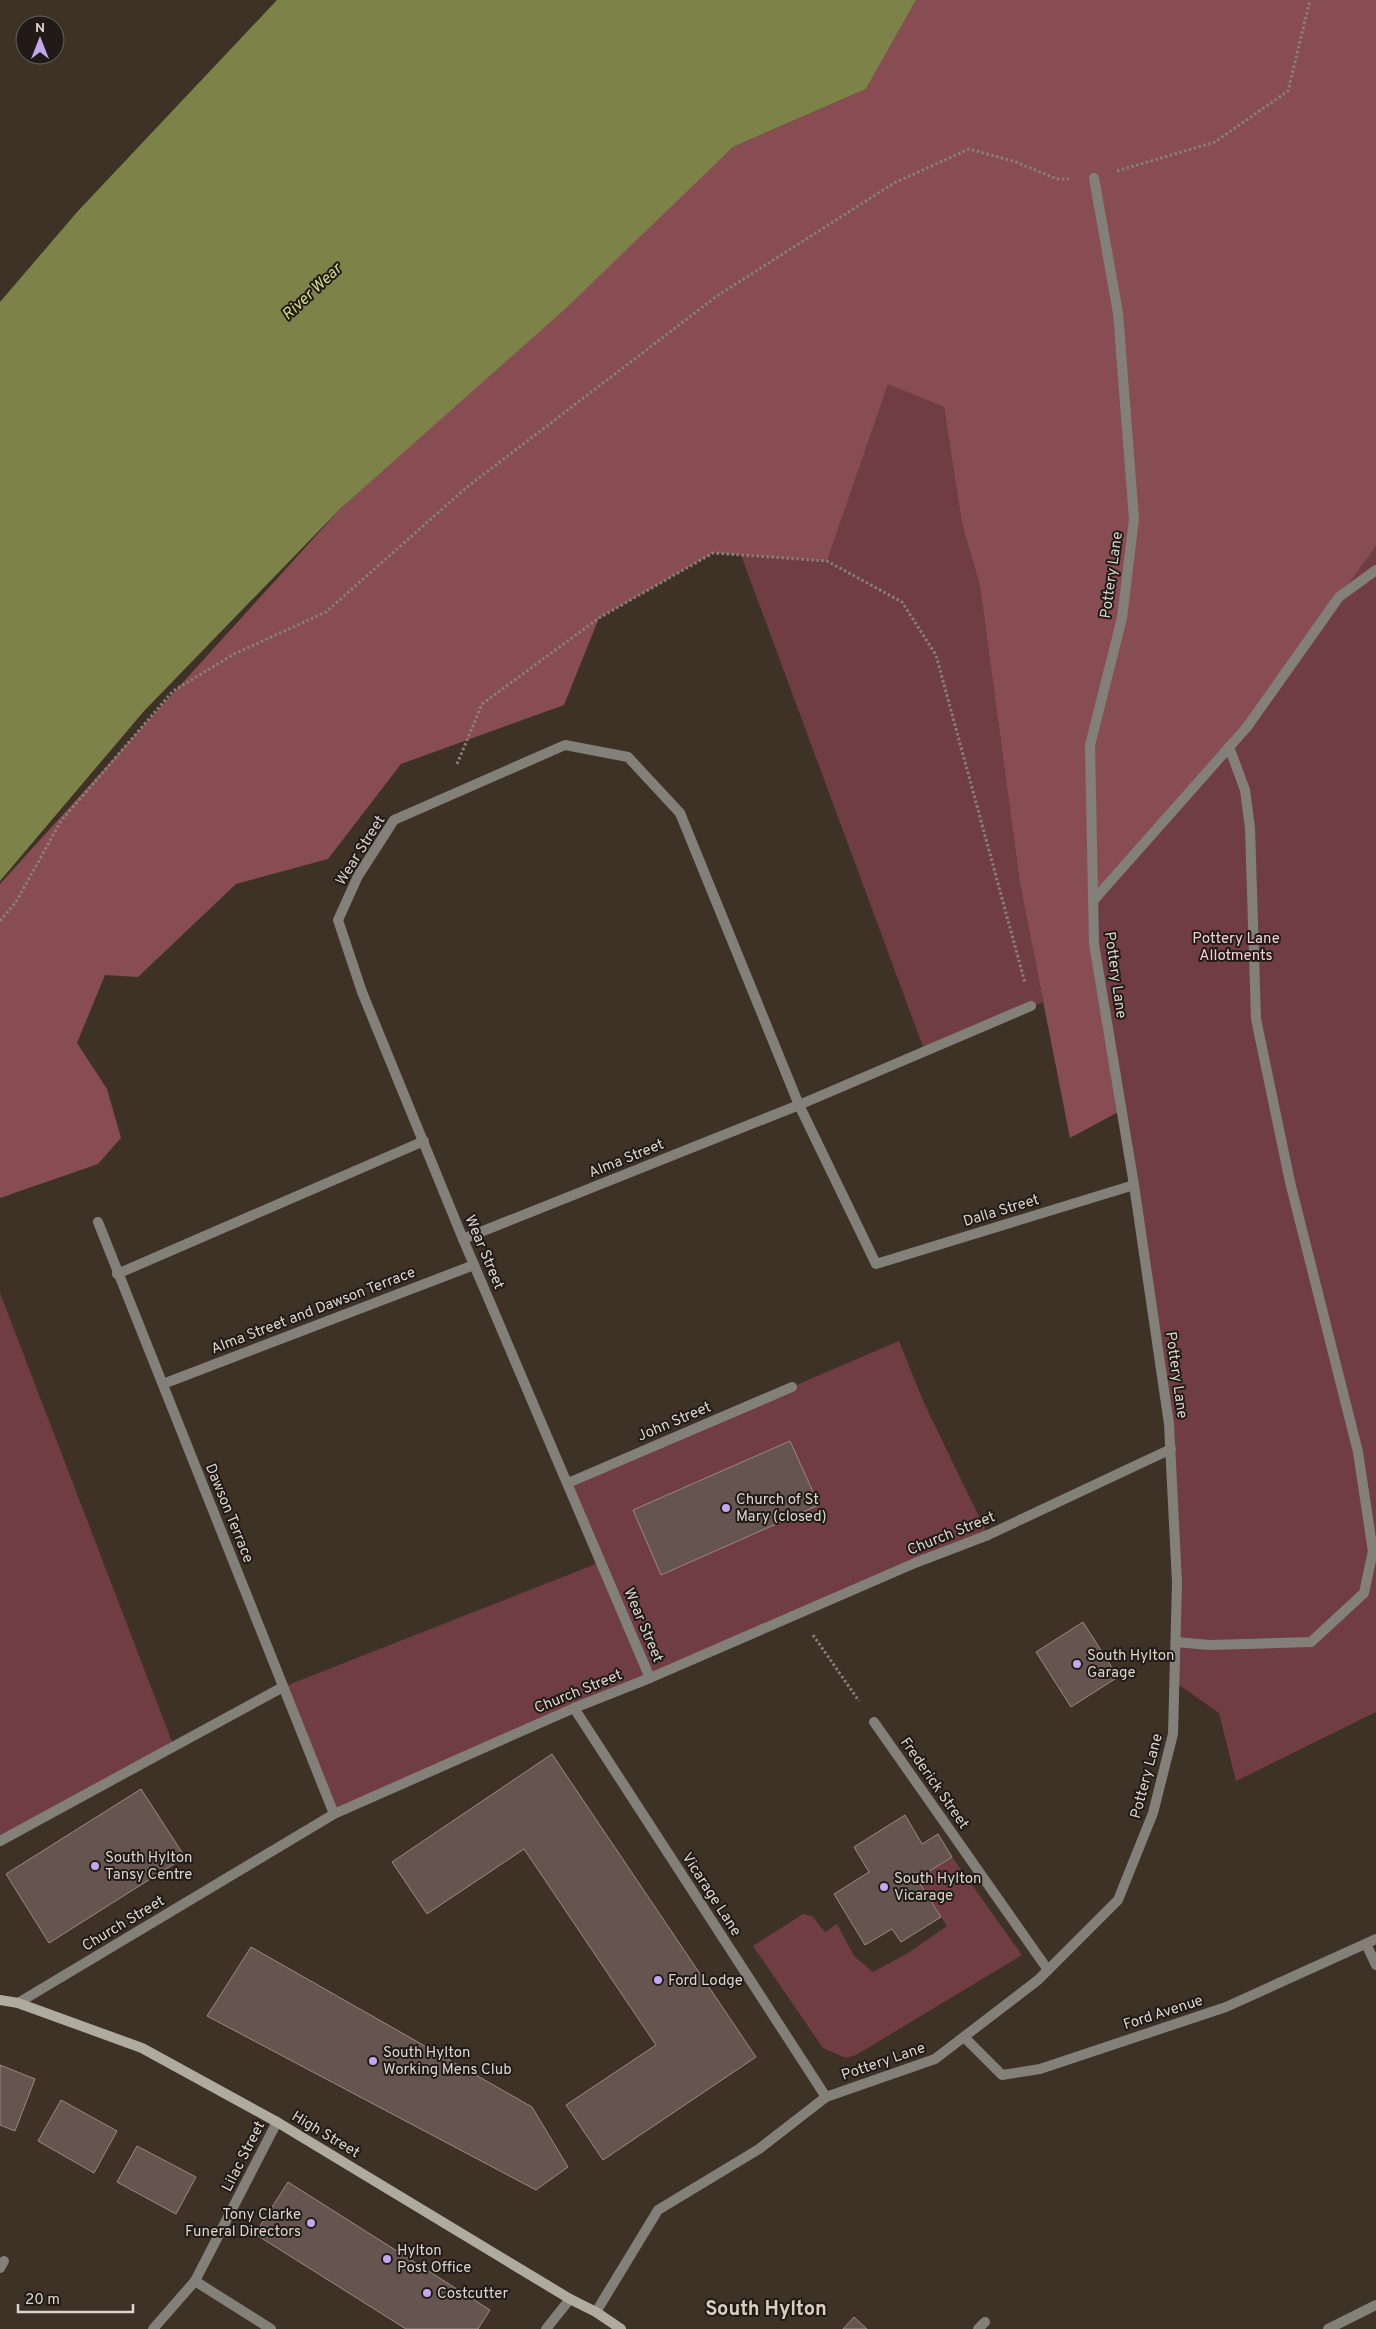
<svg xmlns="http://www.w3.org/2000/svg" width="1376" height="2329" font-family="Overpass,sans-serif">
  <rect width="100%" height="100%" fill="#3e3227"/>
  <g fill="#703e42">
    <polygon points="888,383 944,407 962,524 980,586 1020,884 1043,1002 925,1052 741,555 827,561"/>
    <polygon points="1376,545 1376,1712 1236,1781 1219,1713 1175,1682 1169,1424 1094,944 1093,901"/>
    <polygon points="0,1293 174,1747 0,1841"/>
    <polygon points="899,1341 924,1403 988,1535 334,1814 283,1687 601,1562 568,1483"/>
    <polygon points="952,1857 1022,1955 856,2055 846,2058 823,2048 753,1946 803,1914 812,1916 825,1932 837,1924 854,1956 873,1972 908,1953 947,1926 917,1879"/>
  </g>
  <polygon fill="#884d52" points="916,0 1376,0 1376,546 1229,747 1093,901 1122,1110 1070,1138 1020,884 980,586 962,524 944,407 888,384 827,561 713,553 599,618 564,705 401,764 328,859 236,884 138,977 105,975 77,1043 107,1089 121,1138 98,1164 0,1198 0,884 341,508 733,147 866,89"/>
  <polygon fill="#7d8249" points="277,0 916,0 866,89 733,147 565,309 341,508 144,711 0,881 0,302 78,211"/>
  <g fill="#66554e" stroke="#9b8881">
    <polygon points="790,1441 819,1505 661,1575 633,1510"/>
    <polygon points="1083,1622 1118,1677 1071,1707 1036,1652"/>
    <polygon points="552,1754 756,2057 603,2160 566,2105 656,2045 524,1849 427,1914 392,1862"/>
    <polygon points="141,1789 185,1857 49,1943 6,1874"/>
    <polygon points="905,1815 922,1844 938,1834 952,1857 917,1879 941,1917 901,1942 892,1929 865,1945 834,1894 869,1872 854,1847"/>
    <polygon points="251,1947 532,2107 568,2167 536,2190 207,2016"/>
    <polygon points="0,2065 35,2079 15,2131 0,2125"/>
    <polygon points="61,2100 117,2131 94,2173 38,2141"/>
    <polygon points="137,2146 196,2177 176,2214 117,2182"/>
    <polygon points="288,2182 490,2310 478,2329 406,2329 255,2234"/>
    <polygon points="854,2317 867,2329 843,2329"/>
  </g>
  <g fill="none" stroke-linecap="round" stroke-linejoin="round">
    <g stroke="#897f76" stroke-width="3" stroke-dasharray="2.5 2.5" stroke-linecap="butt">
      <polyline points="1117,171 1215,142 1288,91 1310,0"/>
      <polyline points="457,764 482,704 599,618 713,553 827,561 902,602 936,655 1025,983"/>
      <polyline points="0,921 16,902 61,821 173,691 234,654 326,612 467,487 717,296 894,183 969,149 1016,162 1057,179 1069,179"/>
      <polyline points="813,1635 859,1701"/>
    </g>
    <g stroke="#838079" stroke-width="10">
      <polyline points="1229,747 1245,790 1250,828 1256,1019 1290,1182 1358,1452 1373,1552"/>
      <polyline points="1093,901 1247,727 1339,597 1376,570"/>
      <polyline points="117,1274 424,1141"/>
      <polyline points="1176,1642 1209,1645 1311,1642 1364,1593 1374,1546"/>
      <polyline points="0,1841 283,1687"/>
      <polyline points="195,2281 271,2329"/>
      <polyline points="978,2329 985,2322"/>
    </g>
    <g stroke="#838079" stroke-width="10">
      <polyline points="98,1222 334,1814"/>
      <polyline points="463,1239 799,1105 1031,1006"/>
      <polyline points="163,1384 474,1265"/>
      <polyline points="568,1483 792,1387"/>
      <polyline points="650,1678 463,1239 362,992 338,920 358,876 394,820 565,745 628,757 680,813 799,1105 876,1264 1134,1185"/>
      <polyline points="574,1708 826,2097"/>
      <polyline points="874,1722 1048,1970"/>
      <polyline points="1366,1944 1376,1965"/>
      <polyline points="18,2003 334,1814 574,1708 650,1678 915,1563 988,1535 1171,1449"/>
      <polyline points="964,2037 1002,2075 1040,2069 1226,2007 1376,1939"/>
      <polyline points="0,2268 4,2261"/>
      <polyline points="596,2312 658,2210 759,2149 826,2097 935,2059 1038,1980 1118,1900 1153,1813 1173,1734 1177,1583 1169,1424 1134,1185 1094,944 1090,745 1122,618 1134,519 1118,313 1094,178"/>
      <polyline points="153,2329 195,2281 277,2122"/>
      <polyline points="546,2329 570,2299"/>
      <polyline points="1328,2329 1376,2305"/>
    </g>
    <polyline stroke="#b0ab9f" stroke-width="10" points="0,2000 18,2003 142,2048 277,2122 570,2299 596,2312 621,2329"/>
  </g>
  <g fill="#c4a7f1" stroke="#201b16" stroke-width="2">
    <circle cx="726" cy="1508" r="5"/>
    <circle cx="1077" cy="1664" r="5"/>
    <circle cx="95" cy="1866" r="5"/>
    <circle cx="884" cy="1887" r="5"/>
    <circle cx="658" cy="1980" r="5"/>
    <circle cx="373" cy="2061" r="5"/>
    <circle cx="311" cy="2223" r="5"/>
    <circle cx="387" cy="2259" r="5"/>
    <circle cx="427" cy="2293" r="5"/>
  </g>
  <g text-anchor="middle" stroke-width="4" stroke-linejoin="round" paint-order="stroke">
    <g font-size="15" fill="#dcd4cd" stroke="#201b16">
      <text transform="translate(1111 575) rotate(-82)" y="5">Pottery Lane</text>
      <text transform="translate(360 850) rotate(-58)" y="5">Wear Street</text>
      <text transform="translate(1116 975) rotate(82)" y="5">Pottery Lane</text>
      <text transform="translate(626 1158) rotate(-22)" y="5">Alma Street</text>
      <text transform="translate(1001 1210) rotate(-17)" y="5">Dalla Street</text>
      <text transform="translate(485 1252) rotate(67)" y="5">Wear Street</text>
      <text transform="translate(313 1310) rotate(-21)" y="5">Alma Street and Dawson Terrace</text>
      <text transform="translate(1177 1375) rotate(82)" y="5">Pottery Lane</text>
      <text transform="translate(674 1421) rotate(-23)" y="5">John Street</text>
      <text transform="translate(230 1513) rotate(68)" y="5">Dawson Terrace</text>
      <text transform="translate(951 1533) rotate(-22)" y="5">Church Street</text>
      <text transform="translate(644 1625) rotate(67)" y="5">Wear Street</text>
      <text transform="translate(578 1691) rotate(-22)" y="5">Church Street</text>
      <text transform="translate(1146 1776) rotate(-75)" y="5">Pottery Lane</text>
      <text transform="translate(935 1783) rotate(55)" y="5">Frederick Street</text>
      <text transform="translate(712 1894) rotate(57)" y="5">Vicarage Lane</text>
      <text transform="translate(123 1923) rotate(-31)" y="5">Church Street</text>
      <text transform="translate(1163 2012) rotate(-18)" y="5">Ford Avenue</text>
      <text transform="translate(883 2061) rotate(-19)" y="5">Pottery Lane</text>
      <text transform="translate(326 2134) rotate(31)" y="5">High Street</text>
      <text transform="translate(243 2156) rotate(-63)" y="5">Lilac Street</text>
    </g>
    <g font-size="15" fill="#f6cfd0" stroke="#201b16">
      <text x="1236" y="943">Pottery Lane<tspan x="1236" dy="17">Allotments</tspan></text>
    </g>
    <g font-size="15" fill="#dcd4cd" stroke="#201b16" text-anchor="start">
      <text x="736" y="1504">Church of St<tspan x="736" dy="17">Mary (closed)</tspan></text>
      <text x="1087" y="1660">South Hylton<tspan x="1087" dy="17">Garage</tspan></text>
      <text x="105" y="1862">South Hylton<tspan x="105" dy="17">Tansy Centre</tspan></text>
      <text x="894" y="1883">South Hylton<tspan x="894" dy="17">Vicarage</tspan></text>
      <text x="668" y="1985">Ford Lodge</text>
      <text x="383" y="2057">South Hylton<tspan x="383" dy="17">Working Mens Club</tspan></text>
      <text x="301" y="2219" text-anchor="end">Tony Clarke<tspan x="301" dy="17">Funeral Directors</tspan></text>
      <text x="397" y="2255">Hylton<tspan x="397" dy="17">Post Office</tspan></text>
      <text x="437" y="2298">Costcutter</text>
    </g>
    <g font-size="16" font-style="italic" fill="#d5dd87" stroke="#201b16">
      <text transform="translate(311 291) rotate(-43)" y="6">River Wear</text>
    </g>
    <g font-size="20" font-weight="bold" fill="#dbccbe" stroke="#201b16">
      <text x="766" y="2315">South Hylton</text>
    </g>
  </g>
  <g transform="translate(40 40)"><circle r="24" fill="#201b16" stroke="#6b655f"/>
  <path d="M0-4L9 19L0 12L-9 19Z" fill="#c4a7f1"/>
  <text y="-8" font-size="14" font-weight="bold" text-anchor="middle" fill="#dcd4cd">N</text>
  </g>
  <path d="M18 2304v8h115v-8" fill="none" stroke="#dcd4cd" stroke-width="2.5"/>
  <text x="25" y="2304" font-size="15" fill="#dcd4cd" stroke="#201b16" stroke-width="4" paint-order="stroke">20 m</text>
</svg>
